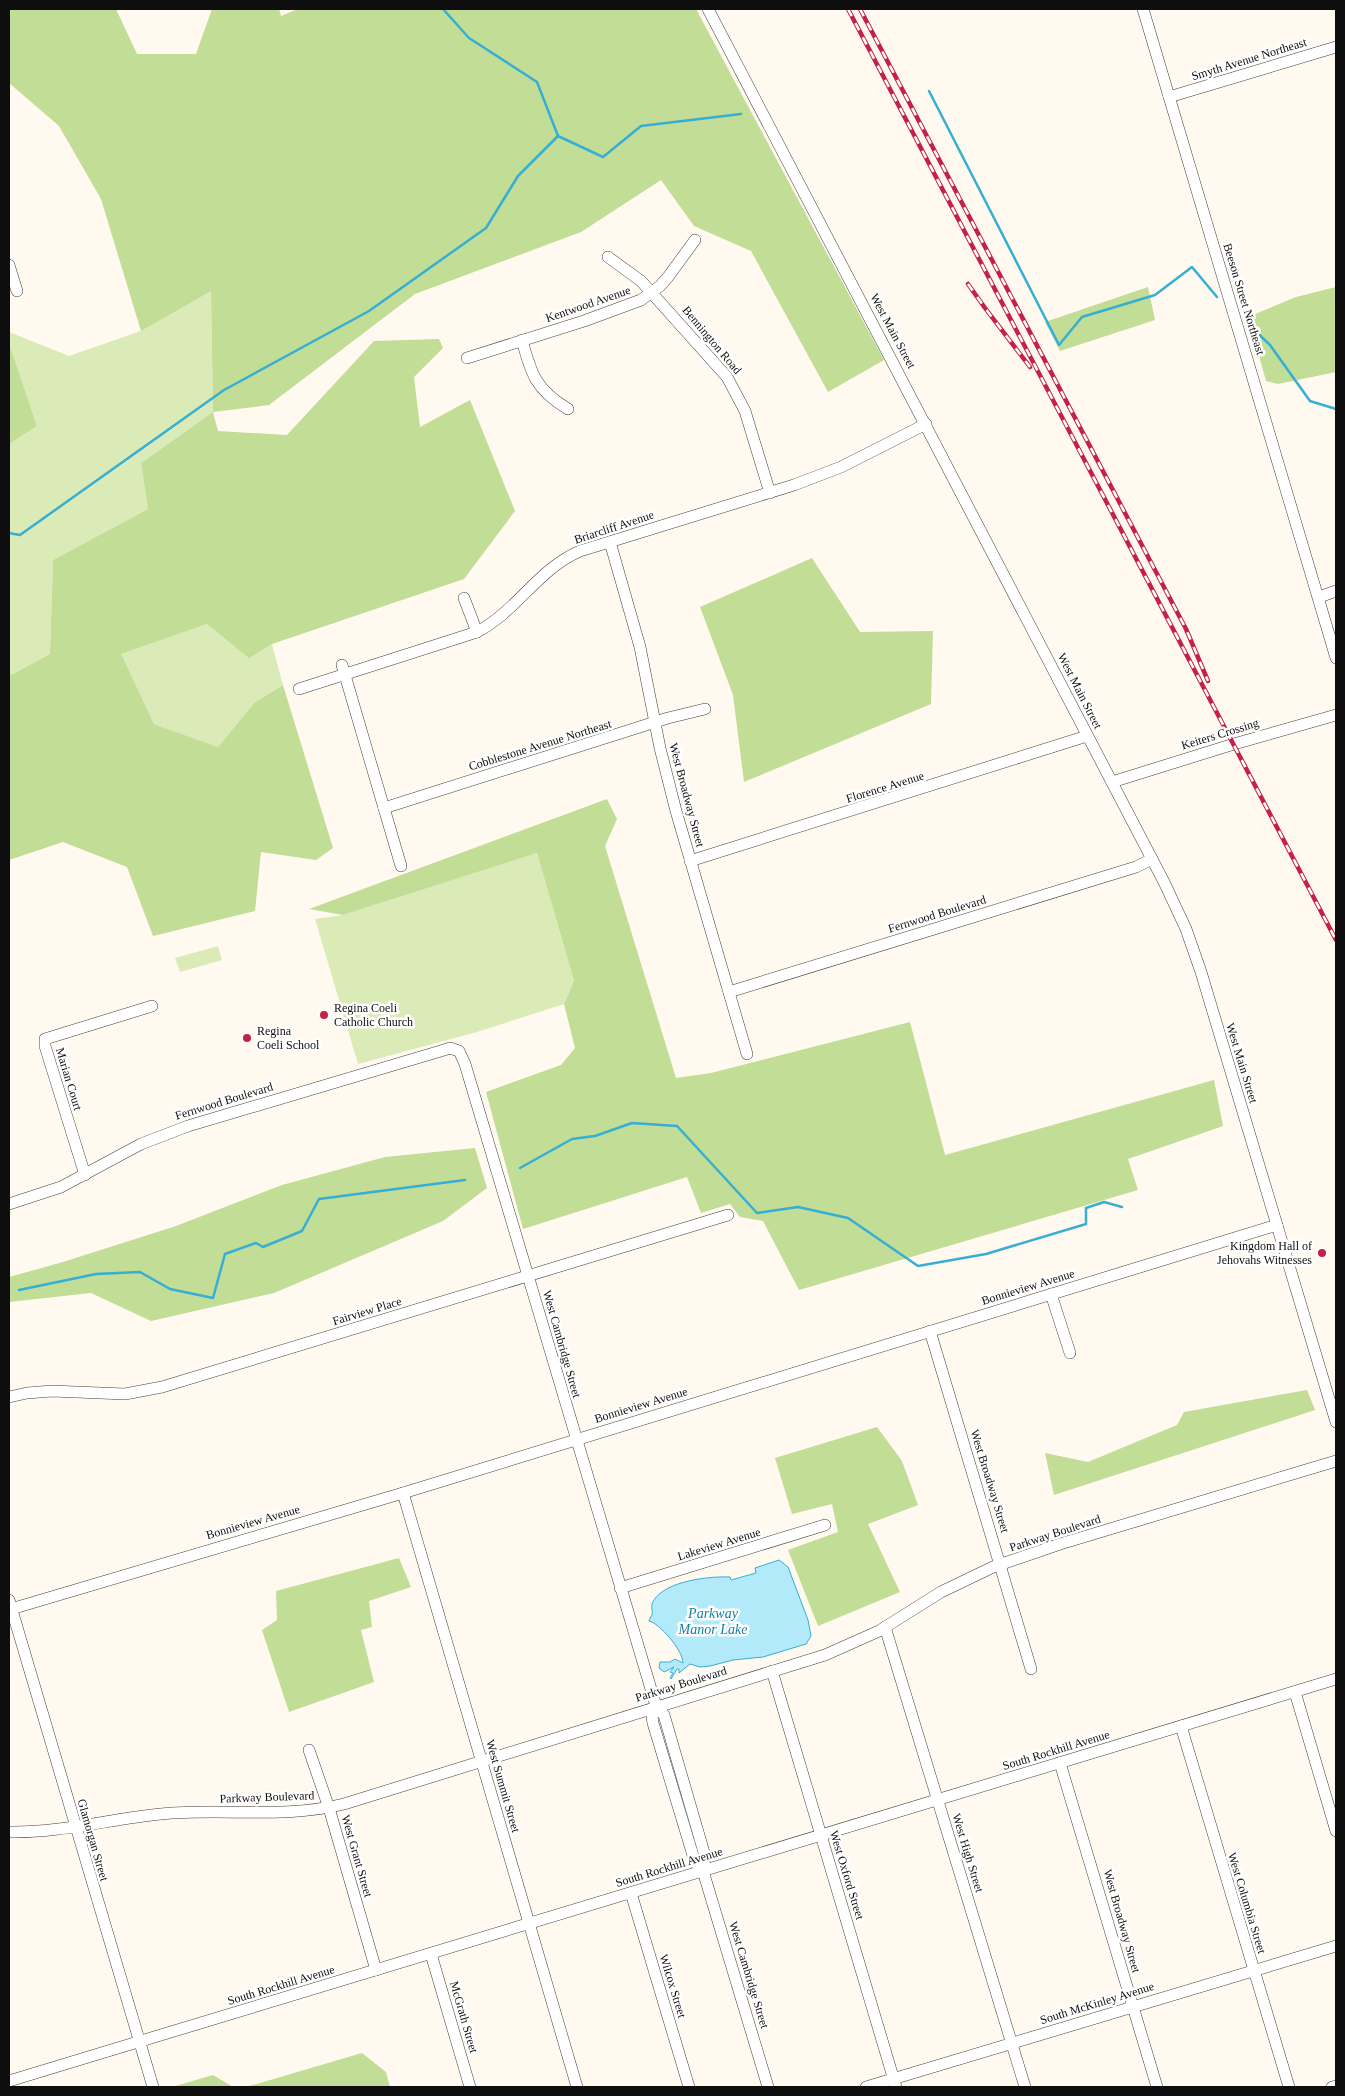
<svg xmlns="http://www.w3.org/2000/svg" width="1345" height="2096" font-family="'Times New Roman',serif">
  <rect width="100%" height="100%" fill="#fff9f0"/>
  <g fill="#dbebb7">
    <polygon points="211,290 213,412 141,463 148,509 53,560 50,654 9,676 9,444 37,426 9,343 9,332 69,356 141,331"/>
    <polygon points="207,624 249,657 272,644 283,685 254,703 218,747 154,724 120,654"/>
    <polygon points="537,853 574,981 564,1004 477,1032 358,1064 315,919 343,915"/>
    <polygon points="218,946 222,960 180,972 175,958"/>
  </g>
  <g fill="#c2dd96">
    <polygon points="9,9 116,9 137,54 196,54 212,9 279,9 281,16 298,9 696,9 884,360 828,392 751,251 694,226 661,180 581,232 415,294 269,405 213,412 218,431 287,435 374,341 439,339 443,348 414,377 420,427 470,400 515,511 464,579 272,644 249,658 207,624 121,654 154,724 218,747 254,703 283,685 333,848 316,860 261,852 255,911 153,936 127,867 63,842 9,860 9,676 50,654 53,560 148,509 141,463 213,412 211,291 141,331 101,199 59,126 9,83"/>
    <polygon points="1148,287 1155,320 1060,351 1045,322"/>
    <polygon points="1336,287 1336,372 1278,384 1266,381 1248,317 1296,297"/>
    <polygon points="9,343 37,426 9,444"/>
    <polygon points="812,558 860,632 933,631 931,704 744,782 733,695 700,607"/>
    <polygon points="607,799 617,819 605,846 676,1078 711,1073 910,1022 945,1155 1214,1080 1223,1126 1128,1159 1138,1190 799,1290 763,1221 740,1217 730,1204 701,1213 687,1177 523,1229 486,1092 561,1065 575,1048 564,1004 574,981 537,853 343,915 309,909"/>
    <polygon points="475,1148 487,1188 443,1221 274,1293 151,1321 91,1293 9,1302 9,1277 63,1262 176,1226 282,1185 385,1157"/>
    <polygon points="1307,1390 1315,1410 1054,1495 1045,1453 1088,1462 1177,1425 1184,1412"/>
    <polygon points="877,1427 902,1461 918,1505 868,1524 900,1592 818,1626 788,1550 838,1532 832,1504 792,1514 775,1458"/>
    <polygon points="399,1558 411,1587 369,1601 372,1627 361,1630 374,1682 289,1712 262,1630 277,1620 276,1591"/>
    <polygon points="362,2053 386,2072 390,2087 246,2087"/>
    <polygon points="213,2075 233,2087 172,2087"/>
  </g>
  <path fill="#b2eaf9" stroke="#36afd3" d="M 779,1560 L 788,1567 L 808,1620 L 811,1636 L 806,1644 L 763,1657 L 733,1660 L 710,1666 L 700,1667 L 690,1664 L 679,1673 L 679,1669 L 677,1669 L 671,1679 L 670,1678 L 673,1673 L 670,1672 L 674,1667 L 664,1672 L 659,1668 L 660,1662 L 670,1662 L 675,1659 L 683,1663 C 683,1650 659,1623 649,1621 C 649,1619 651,1617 652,1615 C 653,1610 650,1605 654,1600 C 666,1581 709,1576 730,1577 L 731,1580 L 756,1573 L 755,1568 Z"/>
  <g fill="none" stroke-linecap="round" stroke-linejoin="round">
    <g stroke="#36afd3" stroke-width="2.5">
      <polyline points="443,9 469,38 537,82 558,136 603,157 641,126 741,114"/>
      <polyline points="929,91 1059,345 1082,317 1155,295 1192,267 1217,297"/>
      <polyline points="1248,324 1270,345 1310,401 1336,409"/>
      <polyline points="9,533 20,535 224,390 369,311 486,228 518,176 558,136"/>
      <polyline points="520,1168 572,1139 595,1136 632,1123 677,1126 757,1213 798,1207 848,1218 918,1266 986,1254 1086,1224 1086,1208 1104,1202 1122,1207"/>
      <polyline points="19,1290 96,1274 140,1272 170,1289 213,1298 225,1254 256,1243 263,1247 302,1231 319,1199 465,1180"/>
    </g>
    <g stroke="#414141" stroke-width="12">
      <g id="minor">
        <polyline points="708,9 1164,882 1186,929 1201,972 1336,1422"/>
        <polyline points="1143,9 1336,658"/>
        <polyline points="1169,97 1336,47"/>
        <polyline points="608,257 641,281 727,377 745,411 770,493"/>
        <polyline points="9,265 17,291"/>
        <path d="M 522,340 C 531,374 536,390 568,409"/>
        <polyline points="467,358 584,321 641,300 660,286 668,277 695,240"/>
        <polyline points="610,542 640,647 660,748 676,811 747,1054"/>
        <polyline points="1319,597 1336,591"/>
        <polyline points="464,598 477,632"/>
        <polyline points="342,665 401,866"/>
        <path d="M 299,689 L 477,632 C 517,611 538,569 580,551 L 794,485 L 841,467 L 926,424"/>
        <polyline points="1112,782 1234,744 1336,715"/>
        <polyline points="384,808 668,718 705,709"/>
        <polyline points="690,861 1087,736"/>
        <polyline points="729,992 1136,867 1152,859"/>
        <polyline points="85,1175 45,1046 45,1039 152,1006"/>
        <polyline points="9,1204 61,1187 141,1144 188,1126 444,1050 450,1048 459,1051 465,1064 651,1689 656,1706 664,1715 705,1856 703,1871 768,2087"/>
        <polyline points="1051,1294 1070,1353"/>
        <polyline points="930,1331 1031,1669"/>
        <polyline points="9,1397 27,1393 52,1391 125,1394 162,1387 728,1215"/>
        <polyline points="403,1493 577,2087"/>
        <polyline points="620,1588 825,1525"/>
        <polyline points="9,1600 153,2087"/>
        <polyline points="11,1609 403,1493 1277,1225"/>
        <polyline points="885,1627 1025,2087"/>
        <polyline points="772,1671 896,2087"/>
        <polyline points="1295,1692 1336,1831"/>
        <polyline points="656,1706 652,1717 653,1723 695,1862 703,1871"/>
        <polyline points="1181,1726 1289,2087"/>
        <polyline points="309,1750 329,1808 376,1970"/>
        <polyline points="1060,1763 1157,2087"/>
        <path d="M 9,1832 C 60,1833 110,1819 161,1814 C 222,1808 283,1819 344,1804 L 825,1655 L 879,1631 L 941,1592 L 993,1567 L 1060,1544 L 1336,1461"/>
        <polyline points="631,1893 689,2087"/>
        <polyline points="431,1954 470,2087"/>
        <polyline points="9,2081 1336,1679"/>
        <polyline points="866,2087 1336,1946"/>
        <polyline points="1332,2087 1336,2086"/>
      </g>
    </g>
    <use href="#minor" stroke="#fff" stroke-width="11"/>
    <g stroke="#c52045" stroke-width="4.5">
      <g id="rail">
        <polyline points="848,9 1336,940"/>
        <polyline points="860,9 1186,629 1208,681"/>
        <polyline points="968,284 985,308 1030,367"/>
      </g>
    </g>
    <use href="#rail" stroke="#fff" stroke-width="2.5" stroke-dasharray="8" stroke-linecap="butt"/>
  </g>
  <g fill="#c52045" stroke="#fff" stroke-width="2">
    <circle cx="324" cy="1015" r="5"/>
    <circle cx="247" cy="1038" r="5"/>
    <circle cx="1322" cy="1253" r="5"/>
  </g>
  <g text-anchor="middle" stroke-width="5" stroke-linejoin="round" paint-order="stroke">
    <g font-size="12" fill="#0e0e0e" stroke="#fff">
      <text transform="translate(1249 59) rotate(-17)" y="4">Smyth Avenue Northeast</text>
      <text transform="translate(1244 299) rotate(73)" y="4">Beeson Street Northeast</text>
      <text transform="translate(588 304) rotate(-19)" y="4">Kentwood Avenue</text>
      <text transform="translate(893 331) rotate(62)" y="4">West Main Street</text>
      <text transform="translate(712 340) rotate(50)" y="4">Bennington Road</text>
      <text transform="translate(614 527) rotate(-18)" y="4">Briarcliff Avenue</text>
      <text transform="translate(1080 691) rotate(63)" y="4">West Main Street</text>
      <text transform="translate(1220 734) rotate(-17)" y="4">Keiters Crossing</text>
      <text transform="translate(540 745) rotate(-17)" y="4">Cobblestone Avenue Northeast</text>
      <text transform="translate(885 787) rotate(-17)" y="4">Florence Avenue</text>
      <text transform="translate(687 795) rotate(75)" y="4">West Broadway Street</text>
      <text transform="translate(937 914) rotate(-17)" y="4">Fernwood Boulevard</text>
      <text transform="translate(1242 1063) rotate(73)" y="4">West Main Street</text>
      <text transform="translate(69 1079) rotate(73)" y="4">Marian Court</text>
      <text transform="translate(224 1101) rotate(-17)" y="4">Fernwood Boulevard</text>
      <text transform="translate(1028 1287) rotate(-17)" y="4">Bonnieview Avenue</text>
      <text transform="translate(367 1311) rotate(-17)" y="4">Fairview Place</text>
      <text transform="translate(562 1344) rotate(74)" y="4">West Cambridge Street</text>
      <text transform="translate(641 1405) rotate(-17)" y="4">Bonnieview Avenue</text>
      <text transform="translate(990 1481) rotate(73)" y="4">West Broadway Street</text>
      <text transform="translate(253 1522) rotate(-16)" y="4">Bonnieview Avenue</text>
      <text transform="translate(1055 1533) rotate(-18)" y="4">Parkway Boulevard</text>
      <text transform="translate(719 1544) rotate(-17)" y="4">Lakeview Avenue</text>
      <text transform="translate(681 1684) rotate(-17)" y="4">Parkway Boulevard</text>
      <text transform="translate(1056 1750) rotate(-17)" y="4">South Rockhill Avenue</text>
      <text transform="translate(503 1786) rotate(74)" y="4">West Summit Street</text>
      <text transform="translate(267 1797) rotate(-2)" y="4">Parkway Boulevard</text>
      <text transform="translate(93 1840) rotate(74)" y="4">Glamorgan Street</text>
      <text transform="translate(968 1853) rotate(73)" y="4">West High Street</text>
      <text transform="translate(357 1856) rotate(74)" y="4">West Grant Street</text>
      <text transform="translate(669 1867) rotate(-17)" y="4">South Rockhill Avenue</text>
      <text transform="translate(847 1875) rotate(73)" y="4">West Oxford Street</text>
      <text transform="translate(1247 1903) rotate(73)" y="4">West Columbia Street</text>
      <text transform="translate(1122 1921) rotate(74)" y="4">West Broadway Street</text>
      <text transform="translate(749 1975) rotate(73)" y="4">West Cambridge Street</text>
      <text transform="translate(281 1985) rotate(-17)" y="4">South Rockhill Avenue</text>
      <text transform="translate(673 1986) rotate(73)" y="4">Wilcox Street</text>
      <text transform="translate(1097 2003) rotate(-17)" y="4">South McKinley Avenue</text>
      <text transform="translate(464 2017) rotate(74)" y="4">McGrath Street</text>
    </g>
    <g font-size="12" fill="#0e0e0e" stroke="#fff" text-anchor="start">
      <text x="334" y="1012">Regina Coeli<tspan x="334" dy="14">Catholic Church</tspan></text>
      <text x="257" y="1035">Regina<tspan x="257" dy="14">Coeli School</tspan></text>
      <text x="1312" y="1250" text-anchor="end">Kingdom Hall of<tspan x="1312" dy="14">Jehovahs Witnesses</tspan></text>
    </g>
    <g font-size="14" font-style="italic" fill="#127fa6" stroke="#fff">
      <text x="713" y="1618">Parkway<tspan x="713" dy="16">Manor Lake</tspan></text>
    </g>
  </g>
  <rect width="1345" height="2096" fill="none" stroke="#0e0e0e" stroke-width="20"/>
</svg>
